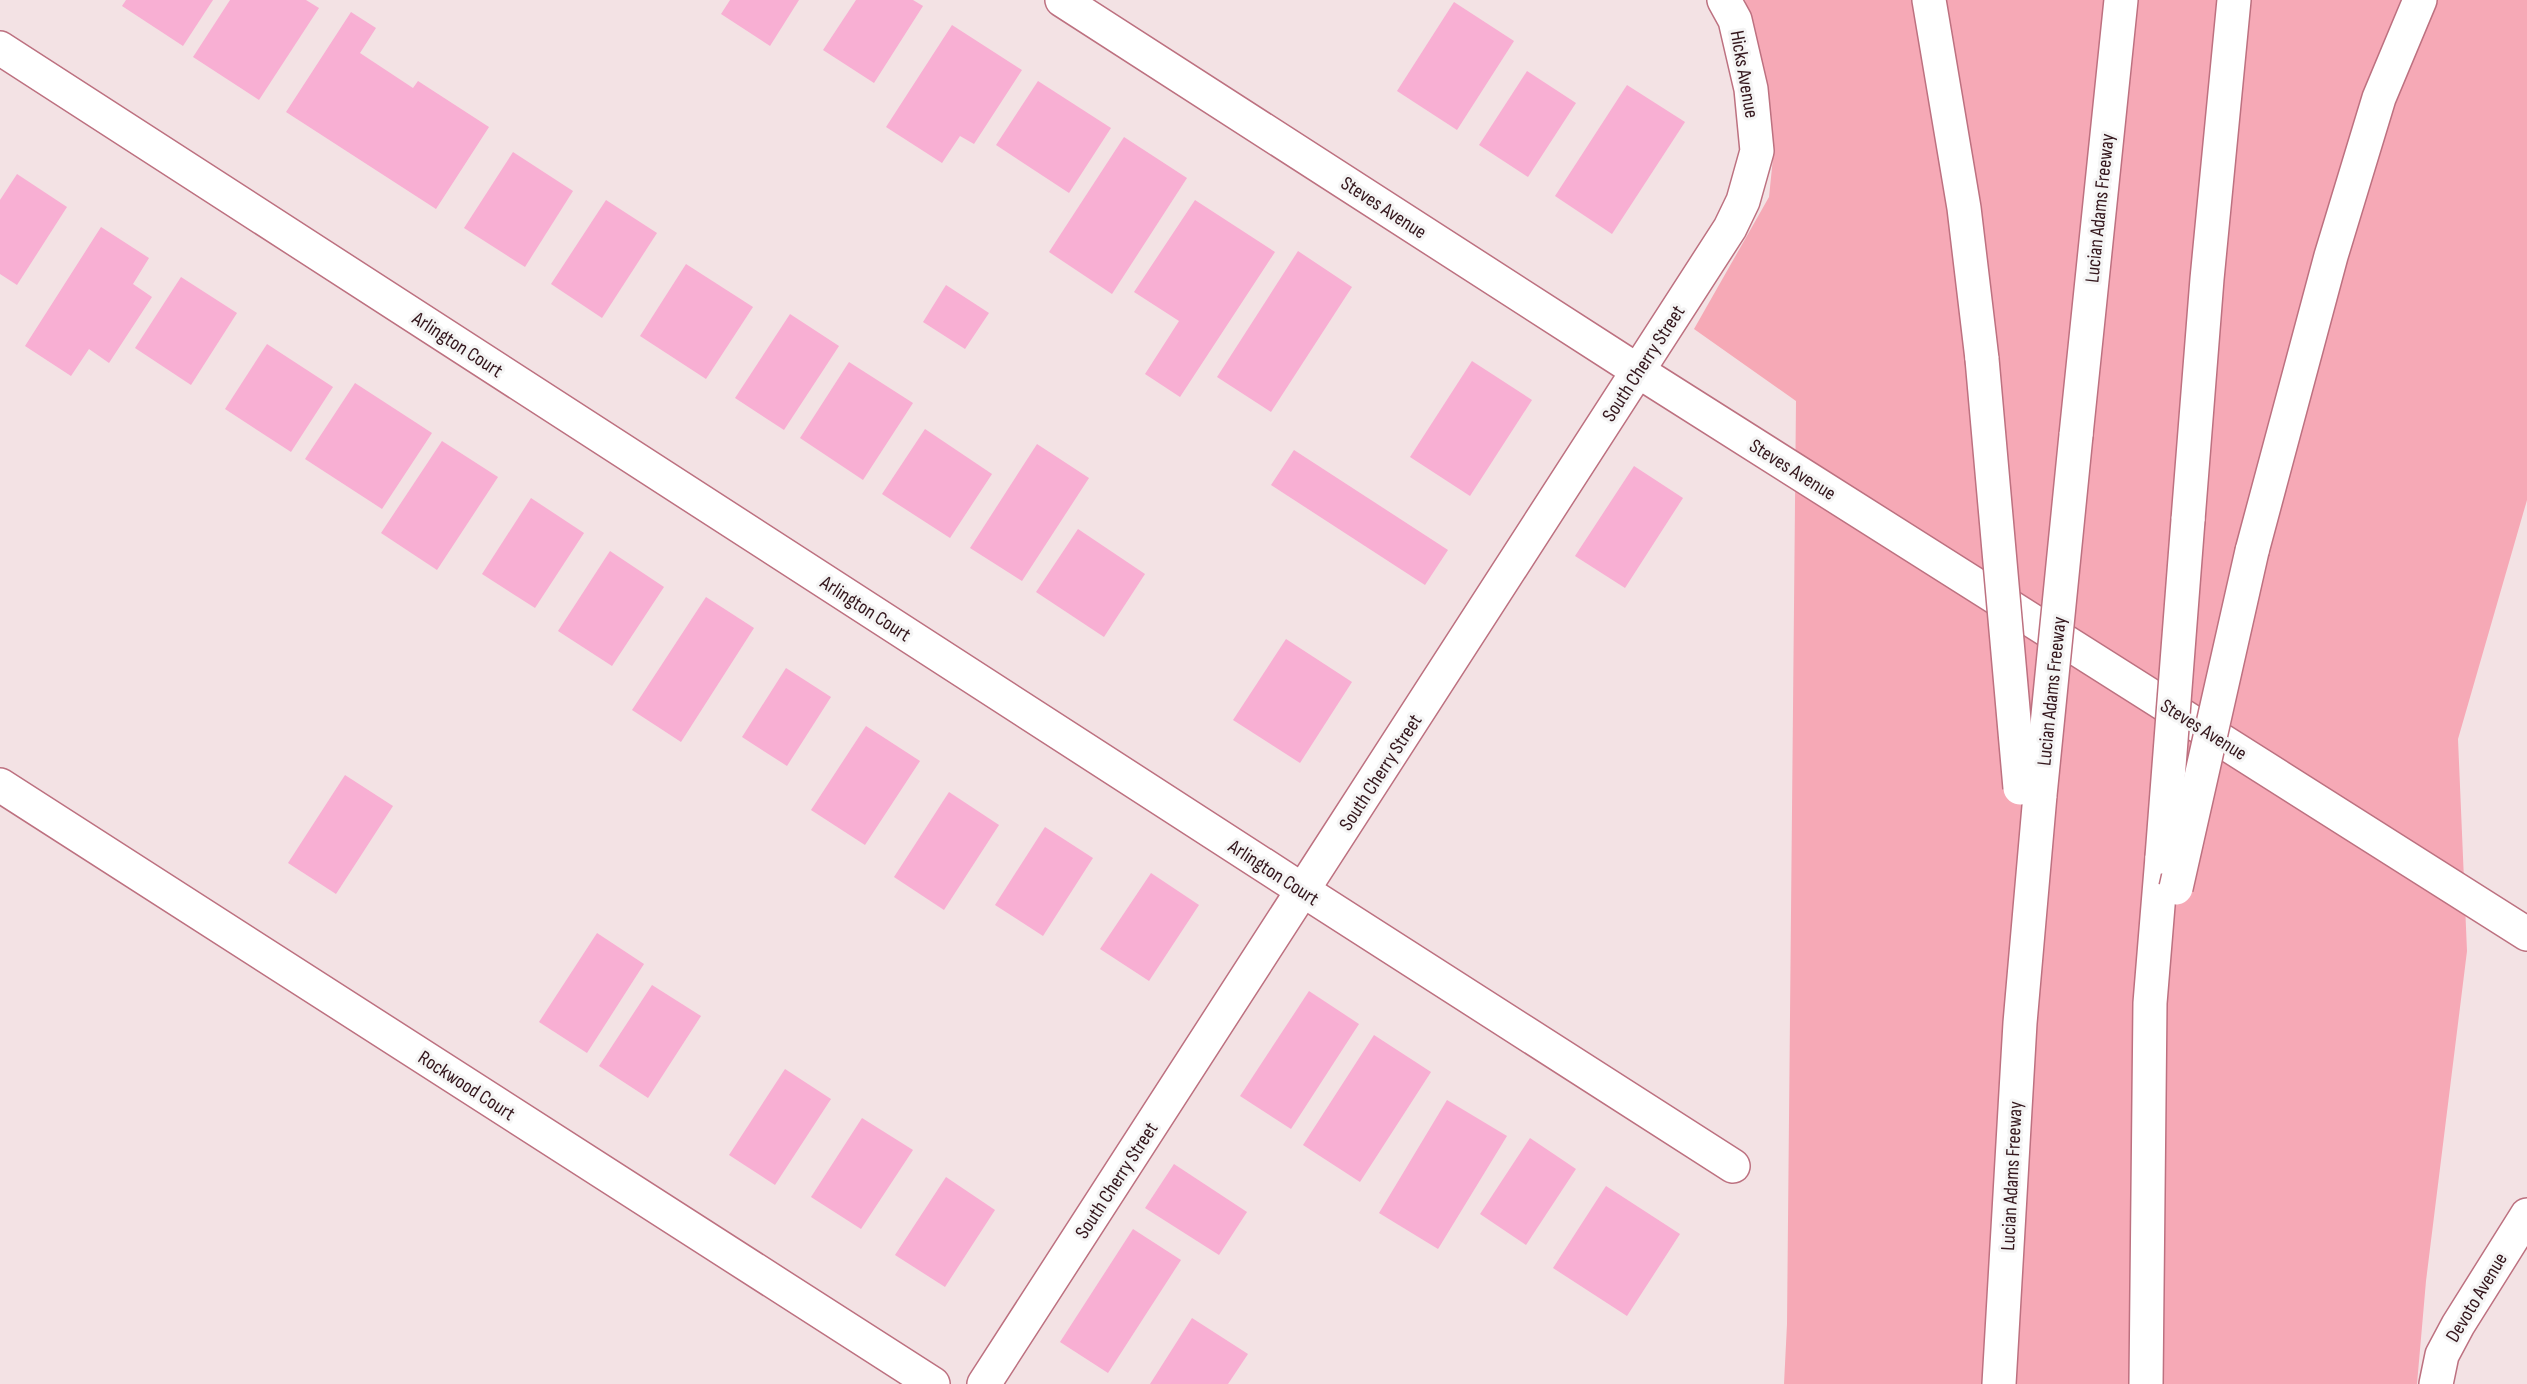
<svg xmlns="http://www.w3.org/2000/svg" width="2527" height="1384" font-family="'Sofia Sans Condensed',sans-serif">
  <rect width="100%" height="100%" fill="#f3e2e4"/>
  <polygon fill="#f6a9b6" points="1745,0 2527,0 2527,500 2458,739 2467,951 2426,1281 2417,1384 1784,1384 1787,1324 1796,401 1694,329 1769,197 1774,148"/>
  <g fill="#f8afd3">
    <polygon points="126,0 213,0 183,46 122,6"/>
    <polygon points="230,0 306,0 319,8 259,100 193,57"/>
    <polygon points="730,0 799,0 770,46 721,14"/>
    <polygon points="856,0 913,0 923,6 874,83 823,50"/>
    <polygon points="1454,2 1514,41 1457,130 1397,91"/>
    <polygon points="351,12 376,28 360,53 413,88 418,81 489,127 436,209 286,112"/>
    <polygon points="952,25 1022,70 974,144 960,136 942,163 886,127"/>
    <polygon points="1527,71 1576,103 1528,177 1479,145"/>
    <polygon points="1038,81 1111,128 1069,193 996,145"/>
    <polygon points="1627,85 1685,122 1612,234 1555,196"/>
    <polygon points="1124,137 1187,178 1112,294 1049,252"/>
    <polygon points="513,152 573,191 525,267 464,228"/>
    <polygon points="17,174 67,207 17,285 0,274 0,200"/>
    <polygon points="606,200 657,233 602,318 551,284"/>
    <polygon points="1195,200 1275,252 1180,397 1145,374 1179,321 1134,292"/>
    <polygon points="101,227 149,258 133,284 152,297 109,363 89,349 71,376 25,346"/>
    <polygon points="1298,251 1352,287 1271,412 1217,377"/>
    <polygon points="686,264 753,307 706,379 640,336"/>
    <polygon points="181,277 237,313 191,385 135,348"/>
    <polygon points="946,285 989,313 965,349 923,322"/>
    <polygon points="790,314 839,346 784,430 735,398"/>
    <polygon points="267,344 333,387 291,452 225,409"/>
    <polygon points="1472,361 1532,400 1470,496 1410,457"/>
    <polygon points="849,362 913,403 863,480 800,438"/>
    <polygon points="355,383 432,433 382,509 305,459"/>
    <polygon points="925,429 992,474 950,538 882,494"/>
    <polygon points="442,441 498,477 437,570 381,533"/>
    <polygon points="1037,444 1089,478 1022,581 970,548"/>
    <polygon points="1294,450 1448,550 1425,585 1271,485"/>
    <polygon points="1634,466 1683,498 1625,588 1575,556"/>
    <polygon points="531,498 584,533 535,608 482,574"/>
    <polygon points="1078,529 1145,574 1104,637 1036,592"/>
    <polygon points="610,551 664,587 612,666 558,631"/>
    <polygon points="706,597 754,628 681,742 632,710"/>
    <polygon points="1286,639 1352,682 1300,763 1233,720"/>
    <polygon points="786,668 831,697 787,766 742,737"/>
    <polygon points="866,726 920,761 865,845 811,810"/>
    <polygon points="345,775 393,806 336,894 288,863"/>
    <polygon points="949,792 999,825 944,910 894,877"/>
    <polygon points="1045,827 1093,858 1043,936 995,905"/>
    <polygon points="1151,873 1199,905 1149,981 1100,949"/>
    <polygon points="597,933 644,964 587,1053 539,1022"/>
    <polygon points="652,985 701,1016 648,1098 599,1066"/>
    <polygon points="1309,991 1359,1024 1291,1129 1240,1096"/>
    <polygon points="1374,1035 1431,1072 1360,1182 1303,1145"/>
    <polygon points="785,1069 831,1099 775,1185 729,1155"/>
    <polygon points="1447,1100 1507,1136 1438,1249 1379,1213"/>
    <polygon points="862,1118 913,1150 861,1229 811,1197"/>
    <polygon points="1530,1138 1576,1169 1526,1245 1480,1214"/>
    <polygon points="1174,1164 1247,1212 1219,1255 1145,1208"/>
    <polygon points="946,1177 995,1210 945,1287 895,1255"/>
    <polygon points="1606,1186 1680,1234 1627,1316 1553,1268"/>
    <polygon points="1133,1229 1181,1260 1108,1373 1060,1342"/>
    <polygon points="1192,1318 1248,1354 1228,1384 1150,1384"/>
  </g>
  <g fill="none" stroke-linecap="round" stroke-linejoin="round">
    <g stroke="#bd7180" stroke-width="36">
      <g id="minor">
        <polyline points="1062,0 1638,371 2527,934"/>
        <polyline points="0,48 1304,891 1733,1166"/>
        <polyline points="0,785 933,1384"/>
        <polyline points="984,1384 1730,228 1743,201 1757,151 1751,89 1735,20 1724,0"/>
        <polyline points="2436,1384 2442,1355 2458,1325 2527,1215"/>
      </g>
    </g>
    <g stroke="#bd7180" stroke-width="36">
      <g id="highway">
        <polyline points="1929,0 1964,208 1982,359"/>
        <polyline points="2076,435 2121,0"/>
        <polyline points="2188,520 2207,279 2234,0"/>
        <polyline points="2252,551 2331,256 2379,98 2420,0"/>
        <polyline points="1999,1384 2020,1023 2040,795"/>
        <polyline points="2146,1384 2150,1003 2162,857"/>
      </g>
    </g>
    <use href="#minor" stroke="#fff" stroke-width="33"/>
    <use href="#highway" stroke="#fff" stroke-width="33"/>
    <g stroke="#bd7180" stroke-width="36" stroke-linecap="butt">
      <g id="highway-bridge">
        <polyline points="1982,359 2020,788"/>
        <polyline points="2040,795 2076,435"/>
        <polyline points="2162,857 2188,520"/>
        <polyline points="2176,888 2252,551"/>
      </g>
    </g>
    <use href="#highway-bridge" stroke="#fff" stroke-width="33"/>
  </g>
  <g text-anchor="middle" stroke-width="6" stroke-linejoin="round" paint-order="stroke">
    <g font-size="20" fill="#33161c" stroke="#f4f4f4">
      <text transform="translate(1745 74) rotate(80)" y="7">Hicks Avenue</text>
      <text transform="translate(1384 207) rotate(33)" y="7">Steves Avenue</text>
      <text transform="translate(2099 208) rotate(-84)" y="7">Lucian Adams Freeway</text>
      <text transform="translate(458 344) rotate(33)" y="7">Arlington Court</text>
      <text transform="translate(1643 363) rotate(-57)" y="7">South Cherry Street</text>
      <text transform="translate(1793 469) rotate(32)" y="7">Steves Avenue</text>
      <text transform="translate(866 608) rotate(33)" y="7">Arlington Court</text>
      <text transform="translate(2051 691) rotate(-84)" y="7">Lucian Adams Freeway</text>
      <text transform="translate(2204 729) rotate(32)" y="7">Steves Avenue</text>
      <text transform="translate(1380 772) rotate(-57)" y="7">South Cherry Street</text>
      <text transform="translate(1274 872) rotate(33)" y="7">Arlington Court</text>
      <text transform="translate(467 1085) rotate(33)" y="7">Rockwood Court</text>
      <text transform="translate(2011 1176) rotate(-87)" y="7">Lucian Adams Freeway</text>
      <text transform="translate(1116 1180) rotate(-57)" y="7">South Cherry Street</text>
      <text transform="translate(2476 1297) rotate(-59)" y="7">Devoto Avenue</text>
    </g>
  </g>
</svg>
